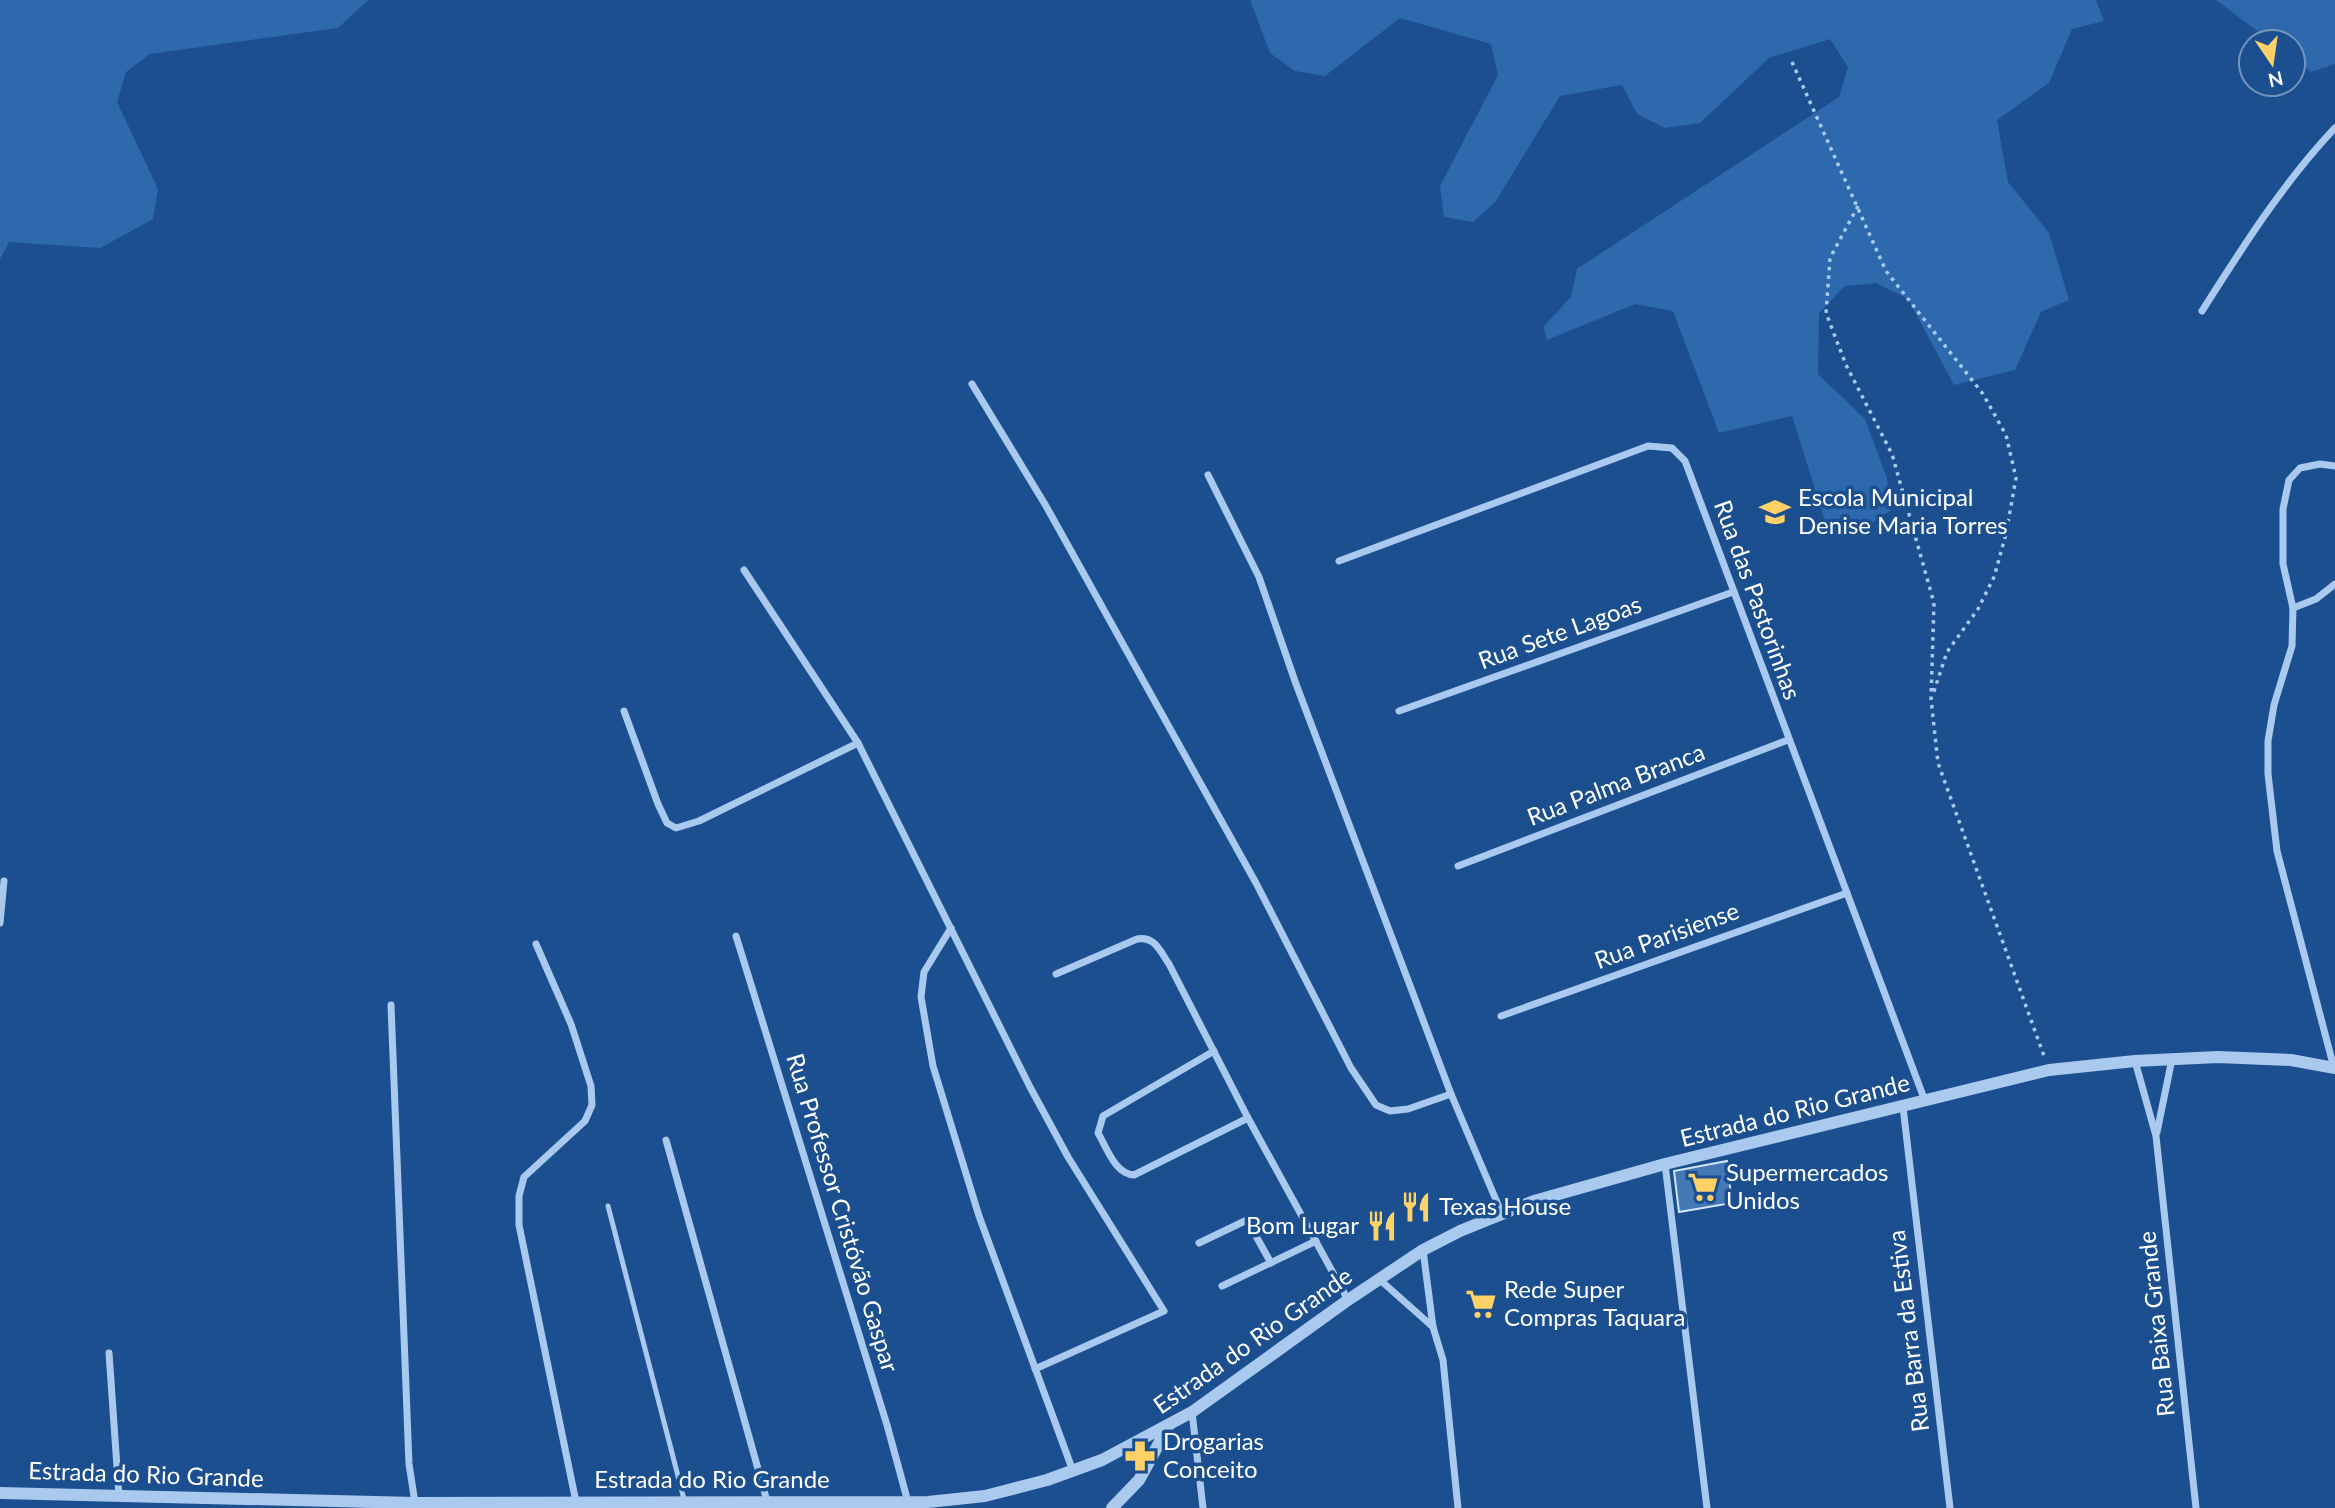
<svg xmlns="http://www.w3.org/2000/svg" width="2335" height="1508" font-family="Lato,sans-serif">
  <rect width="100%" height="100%" fill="#1b4f8f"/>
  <g fill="#2e69ad">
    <polygon points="0,0 368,0 338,28 150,54 126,72 117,102 158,189 153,219 100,248 9,242 0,259"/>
    <polygon points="1250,0 2096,0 2104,21 2072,29 2049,83 1997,120 2008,182 2049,233 2069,300 2041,312 2015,370 1954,385 1908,299 1876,283 1845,286 1819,313 1818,374 1865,419 1887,478 1891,510 1863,529 1830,537 1792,416 1719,433 1673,311 1635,304 1547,340 1543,327 1571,297 1577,269 1839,97 1848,67 1830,39 1769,58 1700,123 1665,128 1637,114 1622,85 1560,96 1496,201 1473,222 1444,217 1440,186 1498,75 1491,44 1400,18 1325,76 1295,71 1270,53"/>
    <polygon points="2216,0 2335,0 2335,64 2311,72 2293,58 2293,42 2272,42"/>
  </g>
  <polygon fill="#4478b7" stroke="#cfe3fa" stroke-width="2" points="1727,1161 1732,1203 1679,1212 1674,1171"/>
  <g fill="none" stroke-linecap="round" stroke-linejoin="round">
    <g stroke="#a9c9ee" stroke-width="3.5" stroke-dasharray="3.5 5" stroke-linecap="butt">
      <polyline points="1792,62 1886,271 1983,394 2006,435 2016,478 2006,534 1994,577 1978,609 1947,652 1933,694"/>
      <polyline points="1858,206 1830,258 1826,313 1846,365 1892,454 1934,603 1931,699 1938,763 2044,1056"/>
    </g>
    <polyline stroke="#a9c9ee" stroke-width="5" points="608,1206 685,1503"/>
    <g stroke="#a9c9ee" stroke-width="7">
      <path d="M 2202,311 C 2242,248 2283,183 2335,128"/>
      <polyline points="972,384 1046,506 1256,883 1351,1068 1376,1105 1390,1111 1408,1109 1451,1094"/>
      <polyline points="1208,475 1259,577 1296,684 1451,1094 1502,1214"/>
      <polyline points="1339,561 1648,446 1672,448 1685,461 1925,1101"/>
      <polyline points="744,570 858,743 1030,1087 1068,1157 1164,1311 1035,1369"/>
      <polyline points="2293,608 2316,599 2335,584"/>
      <polyline points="624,711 658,804 667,823 676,828 699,821 858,743"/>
      <polyline points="1399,711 1733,592"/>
      <polyline points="1458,866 1788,740"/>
      <polyline points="0,923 4,881"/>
      <polyline points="951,928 924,972 921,997 933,1066 979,1216 1073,1471"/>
      <polyline points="736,936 887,1425 908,1502"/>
      <polyline points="536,944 571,1024 591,1086 592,1105 585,1121 524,1177 519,1196 519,1225 576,1502"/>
      <path d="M 1056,974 L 1137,939 C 1155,936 1160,951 1169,964 L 1248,1118 L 1348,1300"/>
      <polyline points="391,1005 409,1464 415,1503"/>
      <polyline points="1501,1016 1847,893"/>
      <path d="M 1214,1051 L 1103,1116 L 1098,1133 C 1107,1148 1115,1174 1134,1175 L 1248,1118"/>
      <polyline points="2135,1061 2156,1136 2196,1508"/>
      <polyline points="2334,1068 2277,851 2268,774 2268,741 2274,705 2292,646 2293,608 2283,564 2283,509 2289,480 2300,468 2320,464 2335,466"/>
      <polyline points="1903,1107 1950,1508"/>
      <polyline points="2157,1132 2172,1059"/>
      <polyline points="666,1140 767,1501"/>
      <polyline points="1665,1164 1707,1508"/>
      <polyline points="1199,1243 1247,1220 1271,1263"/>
      <polyline points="1423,1250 1433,1327 1443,1360 1458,1508"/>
      <polyline points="1379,1279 1433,1327"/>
      <polyline points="1222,1286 1316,1241"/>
      <polyline points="109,1353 119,1496"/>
      <polyline points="1192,1412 1203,1508"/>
    </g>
    <g stroke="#a9c9ee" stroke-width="12">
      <polyline points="0,1493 415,1503 928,1502 985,1496 1047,1480 1102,1460 1192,1412 1348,1300 1423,1250 1460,1231 1534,1201 1665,1164 2049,1070 2135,1061 2218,1057 2291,1060 2335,1068"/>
      <polyline points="1112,1508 1139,1480 1168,1427"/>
    </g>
  </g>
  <defs>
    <g id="school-bare" transform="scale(2.415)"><path d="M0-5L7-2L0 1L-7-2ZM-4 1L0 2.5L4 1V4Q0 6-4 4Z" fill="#ffd166" stroke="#1b4f8f" stroke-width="2.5" paint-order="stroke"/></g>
    <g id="supermarket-bare" transform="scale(2.415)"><path d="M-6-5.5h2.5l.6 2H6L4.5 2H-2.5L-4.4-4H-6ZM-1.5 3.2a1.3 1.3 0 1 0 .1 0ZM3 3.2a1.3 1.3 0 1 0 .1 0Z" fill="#ffd166" stroke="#1b4f8f" stroke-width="2.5" paint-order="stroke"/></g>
    <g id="restaurant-bare" transform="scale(2.415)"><path d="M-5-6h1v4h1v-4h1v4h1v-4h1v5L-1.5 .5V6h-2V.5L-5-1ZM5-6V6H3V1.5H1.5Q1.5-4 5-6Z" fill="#ffd166" stroke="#1b4f8f" stroke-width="2.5" paint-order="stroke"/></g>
    <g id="pharmacy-bare" transform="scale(2.415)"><path d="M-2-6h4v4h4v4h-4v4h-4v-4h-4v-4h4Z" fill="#ffd166" stroke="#1b4f8f" stroke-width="2.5" paint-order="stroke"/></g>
  </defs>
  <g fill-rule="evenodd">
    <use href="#school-bare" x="1775" y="512"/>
    <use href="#supermarket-bare" x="1703" y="1187"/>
    <use href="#restaurant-bare" x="1416" y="1207"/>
    <use href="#restaurant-bare" x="1382" y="1226"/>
    <use href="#supermarket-bare" x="1481" y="1304"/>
    <use href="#pharmacy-bare" x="1140" y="1456"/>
  </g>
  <g text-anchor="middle" stroke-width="7" stroke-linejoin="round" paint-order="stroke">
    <g font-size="24" fill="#fff" stroke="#1b4f8f" text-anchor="start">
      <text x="1798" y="506">Escola Municipal<tspan x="1798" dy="28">Denise Maria Torres</tspan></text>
      <text x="1726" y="1181">Supermercados<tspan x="1726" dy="28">Unidos</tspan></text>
      <text x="1439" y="1215">Texas House</text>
      <text x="1359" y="1234" text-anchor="end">Bom Lugar</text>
      <text x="1504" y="1298">Rede Super<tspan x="1504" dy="28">Compras Taquara</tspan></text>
      <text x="1163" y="1450">Drogarias<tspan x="1163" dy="28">Conceito</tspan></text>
    </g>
    <g font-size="24" fill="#fff" stroke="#1b4f8f">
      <text transform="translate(1757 600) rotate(70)" y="8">Rua das Pastorinhas</text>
      <text transform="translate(1560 633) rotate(-20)" y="8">Rua Sete Lagoas</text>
      <text transform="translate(1616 785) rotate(-21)" y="8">Rua Palma Branca</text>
      <text transform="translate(1667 936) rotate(-20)" y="8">Rua Parisiense</text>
      <text transform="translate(1795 1111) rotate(-14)" y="8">Estrada do Rio Grande</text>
      <text transform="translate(842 1213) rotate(73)" y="8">Rua Professor Cristóvão Gaspar</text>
      <text transform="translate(2157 1324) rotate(-96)" y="8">Rua Baixa Grande</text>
      <text transform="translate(1909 1331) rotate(-97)" y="8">Rua Barra da Estiva</text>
      <text transform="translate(1253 1341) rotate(-35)" y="8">Estrada do Rio Grande</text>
      <text transform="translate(146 1475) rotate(2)" y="8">Estrada do Rio Grande</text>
      <text x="712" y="1488">Estrada do Rio Grande</text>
    </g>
  </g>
  <g transform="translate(2272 63) rotate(167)"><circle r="33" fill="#1b4f8f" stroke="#7695bc" stroke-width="2"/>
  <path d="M0-5L12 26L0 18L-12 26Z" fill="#ffd166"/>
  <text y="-10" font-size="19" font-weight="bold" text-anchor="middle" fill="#ffffff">N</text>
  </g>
</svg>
